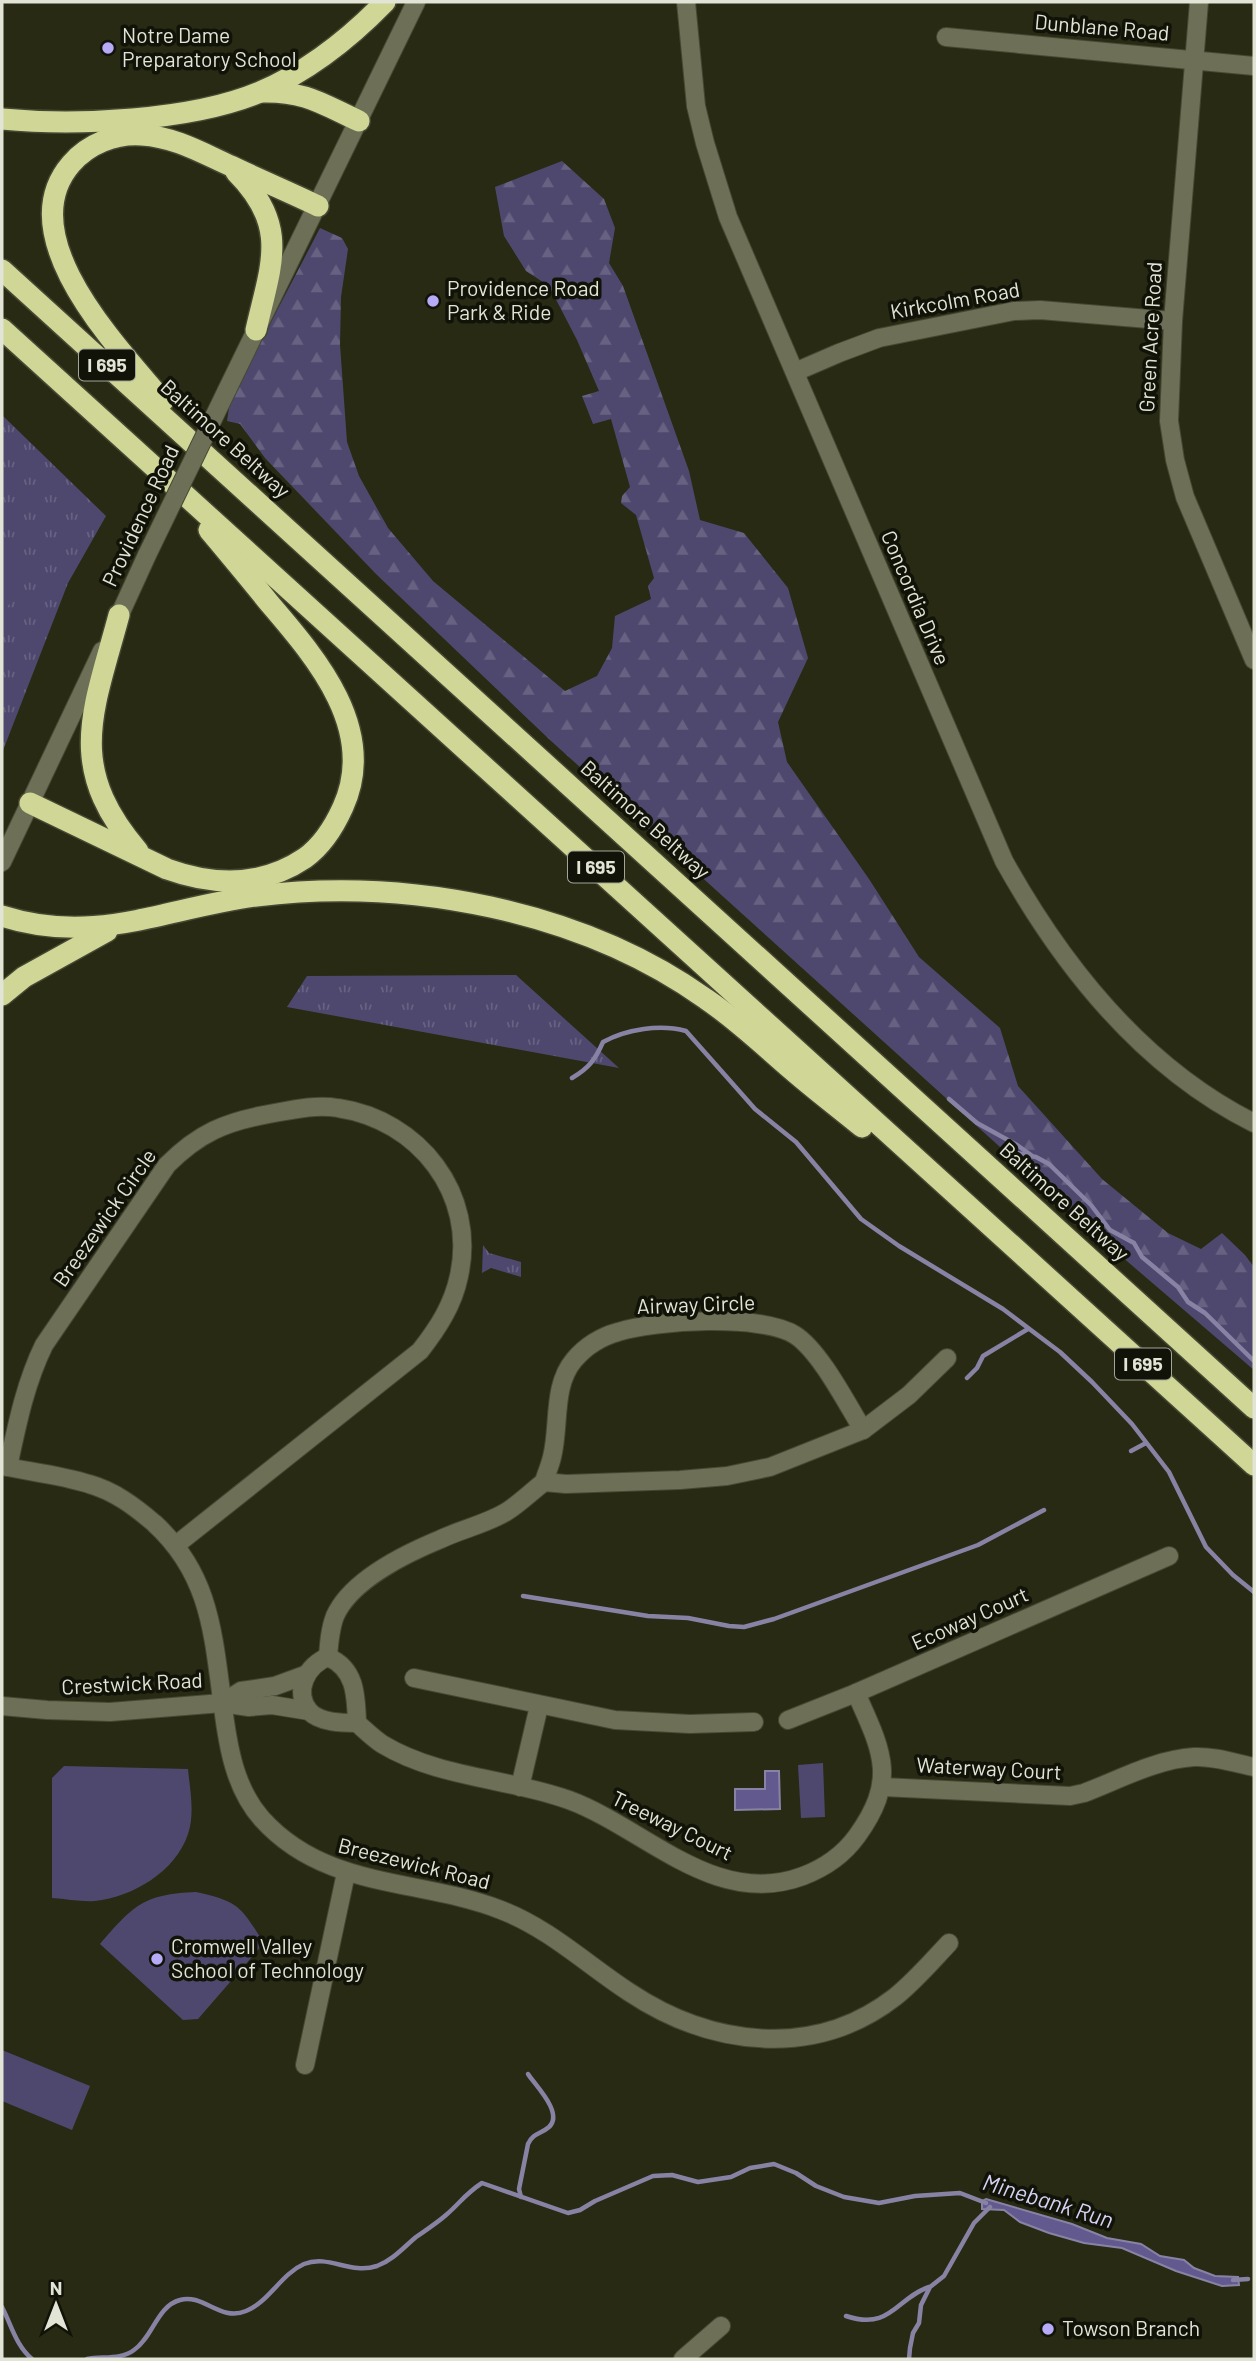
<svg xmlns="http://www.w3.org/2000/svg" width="1256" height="2361" font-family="Barlow,sans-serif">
  <defs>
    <pattern id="grass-tufts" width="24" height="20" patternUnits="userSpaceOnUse" patternTransform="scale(1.75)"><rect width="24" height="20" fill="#4e486e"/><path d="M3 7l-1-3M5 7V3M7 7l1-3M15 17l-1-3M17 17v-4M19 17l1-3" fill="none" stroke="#676282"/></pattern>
    <pattern id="forest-firs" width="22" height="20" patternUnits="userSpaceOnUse" patternTransform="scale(1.75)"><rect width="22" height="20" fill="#4e486e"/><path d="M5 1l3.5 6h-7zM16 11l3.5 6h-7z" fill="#676282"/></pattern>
  </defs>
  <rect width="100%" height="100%" fill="#282a14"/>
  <g fill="url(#grass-tufts)">
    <polygon points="2,415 106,516 68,583 2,753"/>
    <polygon points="516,975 619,1068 287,1007 307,976"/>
    <polygon points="483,1245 489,1253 521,1262 521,1277 491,1268 482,1273"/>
  </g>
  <polygon fill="url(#forest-firs)" points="562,161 604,199 615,228 609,263 623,286 689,471 700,520 744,533 788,588 808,658 778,722 787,762 869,879 919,957 1000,1028 1018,1086 1102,1179 1168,1233 1201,1249 1222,1233 1245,1255 1254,1267 1254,1370 1114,1250 550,740 376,574 265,458 240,424 227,421 230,401 320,228 342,238 348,249 341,297 340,345 347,442 359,476 388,528 433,581 565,691 597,676 612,648 615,616 651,599 648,586 654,578 636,515 621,503 622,496 630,487 611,419 593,424 582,396 599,391 577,340 549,286 526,271 504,236 495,187"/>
  <g fill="#4e486e">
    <polygon points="2,542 32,562 20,593 2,612"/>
    <polygon points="823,1763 825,1817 801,1818 798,1765"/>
    <path d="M 64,1766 L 188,1769 C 190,1790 195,1814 188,1834 C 176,1871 133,1897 95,1901 C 82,1902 66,1899 52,1898 L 52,1778 Z"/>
    <path d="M 196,1892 C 240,1902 240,1906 264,1943 L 198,2019 L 183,2020 L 100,1944 C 133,1906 143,1894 196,1892 Z"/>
    <polygon points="2,2050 90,2086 72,2130 2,2101"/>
  </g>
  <g fill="#62598e" stroke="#8883a4" stroke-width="2">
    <polygon points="765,1771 779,1771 780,1809 735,1810 735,1789 765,1789"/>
    <polygon points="986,2199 1072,2224 1107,2238 1141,2244 1160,2256 1184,2260 1194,2268 1215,2276 1238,2277 1239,2285 1222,2286 1176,2271 1122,2248 1084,2243 1049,2233 1020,2222 1004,2210 982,2209 982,2201"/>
  </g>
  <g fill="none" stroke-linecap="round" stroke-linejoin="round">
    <g stroke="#8883a4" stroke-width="4.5">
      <path d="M 572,1078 C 589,1068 595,1060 603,1042 C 627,1029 660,1024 686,1031 L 755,1109 L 796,1142 L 861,1219 L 899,1246 L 1003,1309 L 1060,1352 L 1092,1382 L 1132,1424 L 1169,1472 L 1206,1547 L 1233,1575 L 1254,1592"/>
      <polyline points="949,1099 977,1123 1017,1145 1031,1155"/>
      <polyline points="1017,1153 1036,1157 1049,1164 1091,1205 1110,1230 1134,1243 1142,1257 1178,1287 1188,1302 1205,1313 1254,1361"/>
      <polyline points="967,1378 977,1368 983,1356 1028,1329"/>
      <polyline points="1131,1451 1146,1443"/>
      <polyline points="523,1596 648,1616 688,1618 729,1626 744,1627 774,1619 978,1545 1044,1510"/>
      <path d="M 521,2197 L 519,2189 L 528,2144 C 533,2133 541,2134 549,2127 C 564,2113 535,2085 528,2074"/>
      <polyline points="1233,2280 1248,2279"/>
      <path d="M 2,2307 C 11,2324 16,2346 32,2359"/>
      <path d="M 846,2316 C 891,2331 896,2298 929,2287"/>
      <path d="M 87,2359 C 102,2356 121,2360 134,2350 C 153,2337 157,2306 180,2300 C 203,2293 220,2322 246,2311 C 269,2302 281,2274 304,2264 C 329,2254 350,2275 377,2266 C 393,2260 404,2247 416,2237 C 426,2230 437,2223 446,2215 C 460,2203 465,2194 482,2183 L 568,2213 L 580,2210 L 595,2201 L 653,2176 L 672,2175 L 698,2182 L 731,2177 L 750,2168 L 774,2164 L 796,2173 L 816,2186 L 844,2197 L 879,2203 L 915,2196 L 960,2193 L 986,2203"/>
      <polyline points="909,2359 910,2348 913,2333 919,2323 921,2305 930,2287 944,2276 974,2223 990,2207"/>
    </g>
    <g stroke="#464833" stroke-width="20">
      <g id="minor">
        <path d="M 686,2 L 696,106 L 705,143 L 728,217 L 1004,861 C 1063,967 1144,1068 1254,1123"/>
        <polyline points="1199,2 1173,321 1169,421 1175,460 1185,497 1254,660"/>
        <polyline points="946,37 1254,66"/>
        <polyline points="795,372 839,353 879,338 1014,311 1040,310 1173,321"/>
        <polyline points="227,390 416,2"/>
        <polyline points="115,625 147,555"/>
        <polyline points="2,862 102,651"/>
        <path d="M 2,1466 C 31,1472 61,1475 89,1484 C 114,1491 134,1506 154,1523 C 211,1575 213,1635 223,1707 C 228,1747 235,1789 262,1819 C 326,1890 419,1878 501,1910 C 550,1929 586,1964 629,1992 C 710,2046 814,2060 895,1997 C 915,1981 932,1961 949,1943"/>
        <path d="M 8,1467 C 17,1425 25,1384 44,1345 L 167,1165 C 199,1133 225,1122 269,1114 C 291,1110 315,1104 338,1108 C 419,1120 477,1194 459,1276 C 453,1305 438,1328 420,1351 L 176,1545"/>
        <path d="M 544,1482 C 546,1474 550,1466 552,1457 C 560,1426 552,1386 574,1360 C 585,1347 600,1337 618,1332 C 655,1320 762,1314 795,1335 C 820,1351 847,1404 863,1430"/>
        <path d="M 328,1657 C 329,1643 330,1629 335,1616 C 351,1580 407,1553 441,1539 C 462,1529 486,1524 506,1512 C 519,1504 531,1492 544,1482 L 566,1484 L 680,1480 L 727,1476 L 770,1467 L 863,1430 L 909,1395 L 947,1358"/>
        <path d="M 328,1657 C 356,1669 356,1696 357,1723 C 343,1723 320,1723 309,1711 C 293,1691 307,1665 328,1657 Z"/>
        <polyline points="414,1678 615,1720 690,1724 754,1722"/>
        <polyline points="222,1703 241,1691 275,1686 305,1675"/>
        <polyline points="2,1706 47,1710 110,1712 222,1703 249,1707 272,1705 309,1711"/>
        <polyline points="788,1720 856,1693 1169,1556"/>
        <path d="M 357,1723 C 365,1730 373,1738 382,1744 C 438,1778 508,1778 569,1800 C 645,1828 715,1909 803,1876 C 824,1868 844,1854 857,1836 C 898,1779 882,1751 856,1693"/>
        <polyline points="520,1787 539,1706"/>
        <path d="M 883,1787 L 1070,1796 L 1084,1793 C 1118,1780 1157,1759 1194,1757 C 1214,1756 1235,1763 1254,1767"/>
        <polyline points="305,2065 346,1873"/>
        <polyline points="683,2359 721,2326"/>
      </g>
    </g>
    <g stroke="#464833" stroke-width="24">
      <g id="highway">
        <path d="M 262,92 C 306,91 322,104 359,121"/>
        <path d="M 2,119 C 76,126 191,121 260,92 C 307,72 350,38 385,2"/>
        <path d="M 236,172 C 290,226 271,264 256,330"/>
        <polyline points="2,270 1254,1408"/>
        <polyline points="2,329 1254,1465"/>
        <path d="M 163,401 C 118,347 9,236 71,164 C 88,144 115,133 142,135 C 175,137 202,153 231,166 C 260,180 289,192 318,206"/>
        <path d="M 119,615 C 93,712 65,766 138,851"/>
        <path d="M 30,803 L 167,869 C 214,886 262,887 305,858 C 323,845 334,827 343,807 C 378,730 317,659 270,604 C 250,579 229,554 209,530"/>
        <path d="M 2,916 C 96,946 165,908 256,896 C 407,877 581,910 706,999 C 737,1020 764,1046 792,1070 C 815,1090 839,1108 862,1127"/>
        <polyline points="2,995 24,977 107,931"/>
      </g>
    </g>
    <use href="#minor" stroke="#6d7057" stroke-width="18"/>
    <use href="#highway" stroke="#cfd696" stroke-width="21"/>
    <g stroke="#464833" stroke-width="20" stroke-linecap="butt">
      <polyline id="minor-bridge" points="147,555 227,390"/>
    </g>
    <use href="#minor-bridge" stroke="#6d7057" stroke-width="18"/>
  </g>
  <g fill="#b7abf8" stroke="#111208" stroke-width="2.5">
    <circle cx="108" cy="48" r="7"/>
    <circle cx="433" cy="301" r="7"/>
    <circle cx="157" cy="1959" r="7"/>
    <circle cx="1048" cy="2329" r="7"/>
  </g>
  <g text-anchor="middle" stroke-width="7" stroke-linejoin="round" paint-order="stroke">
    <g fill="#111208" stroke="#a3a598" stroke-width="2">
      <rect x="79" y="349.5" width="56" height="31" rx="5"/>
      <rect x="568" y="851.5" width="56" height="31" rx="5"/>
      <rect x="1115" y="1348.5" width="56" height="31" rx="5"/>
    </g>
    <g font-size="19" font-weight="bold" fill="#e2e4d6">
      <text x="107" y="372">I 695</text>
      <text x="596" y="874">I 695</text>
      <text x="1143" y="1371">I 695</text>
    </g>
    <g font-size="21" fill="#e2e4d6" stroke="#111208">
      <text transform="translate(1102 28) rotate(5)" y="7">Dunblane Road</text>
      <text transform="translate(955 301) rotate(-10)" y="7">Kirkcolm Road</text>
      <text transform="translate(1151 337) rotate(-87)" y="7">Green Acre Road</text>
      <text transform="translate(225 439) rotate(42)" y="7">Baltimore Beltway</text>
      <text transform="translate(141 516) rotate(-65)" y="7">Providence Road</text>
      <text transform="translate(915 598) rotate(67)" y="7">Concordia Drive</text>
      <text transform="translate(645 820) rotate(42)" y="7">Baltimore Beltway</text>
      <text transform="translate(1064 1202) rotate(42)" y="7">Baltimore Beltway</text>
      <text transform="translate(105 1218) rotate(-55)" y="7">Breezewick Circle</text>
      <text transform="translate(696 1305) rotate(-2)" y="7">Airway Circle</text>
      <text transform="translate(970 1619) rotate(-24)" y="7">Ecoway Court</text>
      <text transform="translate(132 1684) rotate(-3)" y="7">Crestwick Road</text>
      <text transform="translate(989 1769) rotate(3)" y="7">Waterway Court</text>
      <text transform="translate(672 1826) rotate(26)" y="7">Treeway Court</text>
      <text transform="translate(414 1864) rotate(14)" y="7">Breezewick Road</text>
    </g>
    <g font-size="21" fill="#e2e4d6" stroke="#111208" text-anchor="start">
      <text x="122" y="43">Notre Dame<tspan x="122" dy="24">Preparatory School</tspan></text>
      <text x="447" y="296">Providence Road<tspan x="447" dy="24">Park &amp; Ride</tspan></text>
      <text x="171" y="1954">Cromwell Valley<tspan x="171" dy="24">School of Technology</tspan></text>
      <text x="1062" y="2336">Towson Branch</text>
    </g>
    <g font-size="23" font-style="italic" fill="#d6d2f4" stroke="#111208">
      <text transform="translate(1048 2201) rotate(17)" y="8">Minebank Run</text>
    </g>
  </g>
  <rect width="1256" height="2361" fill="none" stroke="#e2e4d6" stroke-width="7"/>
  <g transform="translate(56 2305)" stroke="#111208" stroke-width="5" paint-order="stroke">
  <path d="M0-5L12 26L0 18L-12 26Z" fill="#e2e4d6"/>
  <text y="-10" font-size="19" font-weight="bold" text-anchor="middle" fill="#e2e4d6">N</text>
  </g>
</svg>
